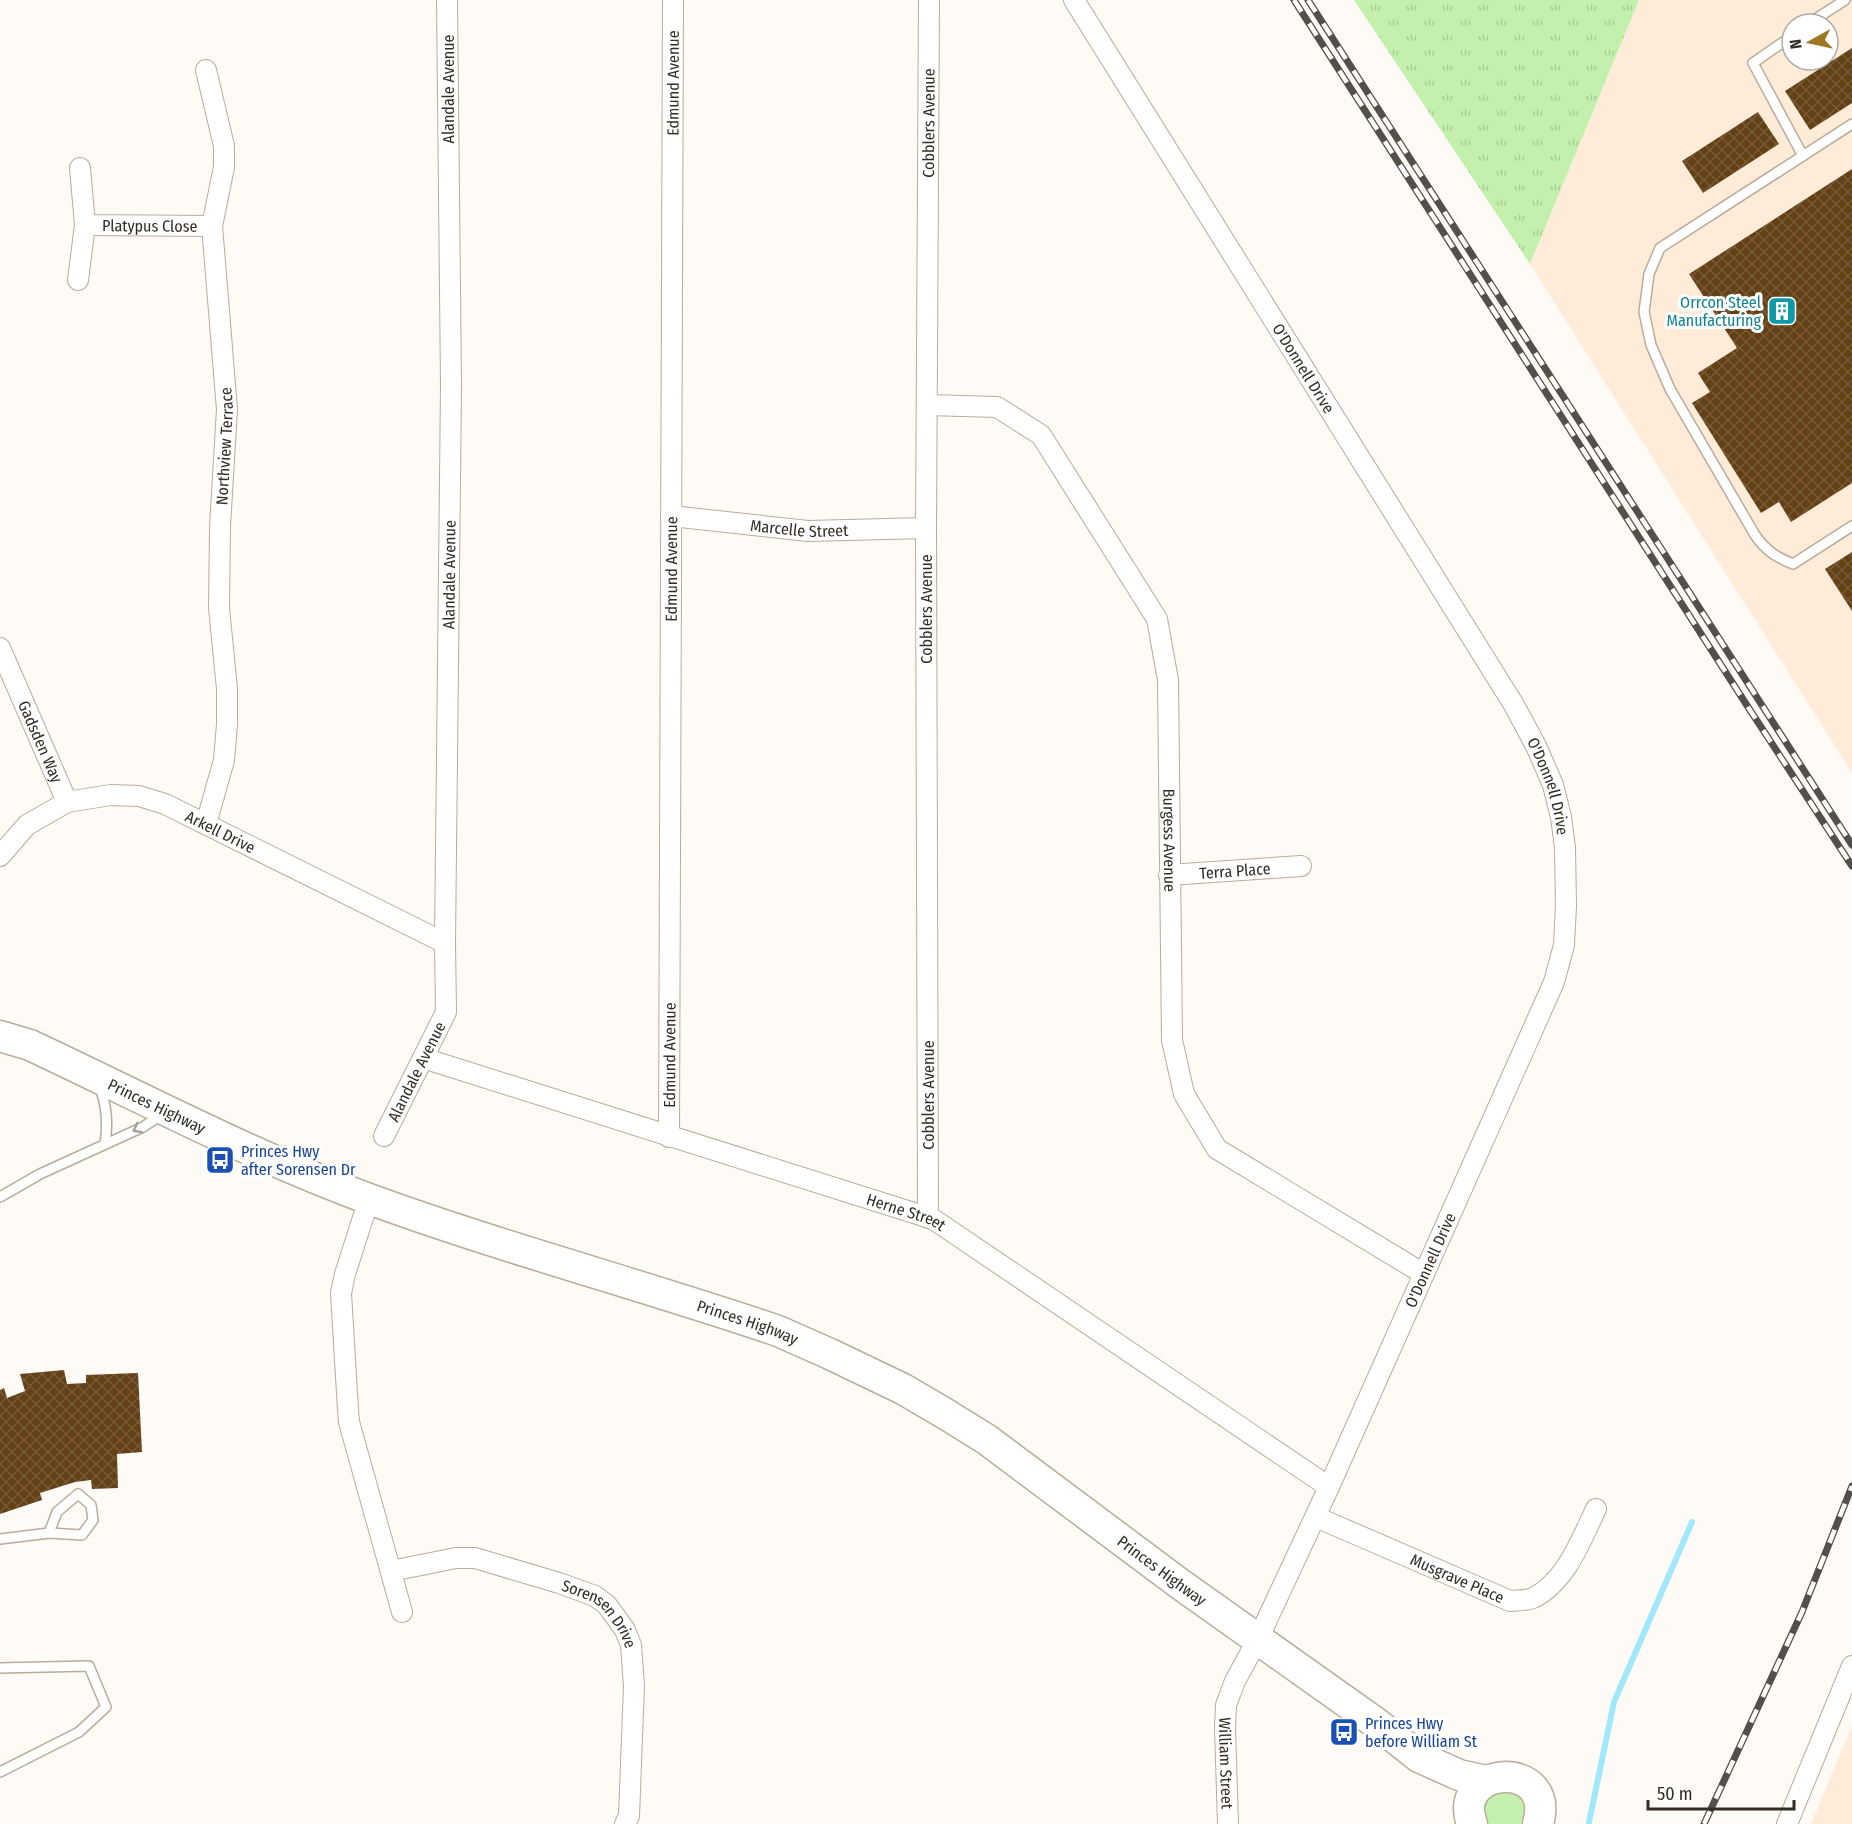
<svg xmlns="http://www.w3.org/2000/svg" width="1852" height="1824" font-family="'Fira Sans Condensed',sans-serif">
  <defs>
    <pattern id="grass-tufts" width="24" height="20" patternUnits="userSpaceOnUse" patternTransform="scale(1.5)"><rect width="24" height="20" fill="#c3f0ad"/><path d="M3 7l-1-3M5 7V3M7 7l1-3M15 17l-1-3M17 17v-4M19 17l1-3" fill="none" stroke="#a8ce95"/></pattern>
    <pattern id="building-cross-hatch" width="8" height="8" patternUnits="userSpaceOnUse" patternTransform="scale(1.5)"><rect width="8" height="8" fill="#644115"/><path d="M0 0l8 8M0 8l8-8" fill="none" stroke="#775a37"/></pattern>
  </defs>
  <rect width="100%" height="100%" fill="#fefaf6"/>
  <g fill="#feecd9" fill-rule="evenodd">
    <path d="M 1639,0 L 1852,0 L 1852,773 L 1530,264 ZM 1792,24 L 1828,24 L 1828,60 L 1792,60 Z"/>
    <polygon points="1852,1726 1852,1824 1811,1824"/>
  </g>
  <polygon fill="url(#grass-tufts)" points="1354,0 1639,0 1530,264"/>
  <polygon fill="#c3f0ad" points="1500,1789 1520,1795 1526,1808 1521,1824 1488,1824 1486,1822 1484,1802"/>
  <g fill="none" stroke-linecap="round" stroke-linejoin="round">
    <polyline stroke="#a0e8fb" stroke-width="6" points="1589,1822 1614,1702 1692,1522"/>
  </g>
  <g fill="url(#building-cross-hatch)">
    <polygon points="1852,48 1852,103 1810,130 1785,91"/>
    <polygon points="1758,112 1779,144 1703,193 1682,161"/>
    <polygon points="1852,169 1852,483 1791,522 1779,502 1761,513 1692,403 1710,392 1698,373 1737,348 1689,274"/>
    <polygon points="1852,552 1852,611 1825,569"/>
    <polygon points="64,1370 67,1384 86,1383 86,1375 138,1373 142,1452 117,1454 118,1488 92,1489 91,1480 75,1482 40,1493 42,1500 0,1514 0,1390 4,1388 7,1398 25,1391 20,1374"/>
  </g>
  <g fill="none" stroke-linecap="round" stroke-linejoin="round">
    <g stroke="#bbab9a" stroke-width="12">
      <g id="service">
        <polyline points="1808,24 1845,0"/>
        <polyline points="1792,36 1753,63 1803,156"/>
        <path d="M 1852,124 L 1660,248 L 1649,274 L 1644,312 L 1651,345 L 1670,389 L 1755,535 C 1766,551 1776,557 1793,564 L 1852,526"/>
        <path d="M 99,1085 C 107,1106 108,1123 105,1144"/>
        <polyline points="0,1197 40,1174 143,1127 161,1115"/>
        <polyline points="0,1539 49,1533 82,1535 93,1520 91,1505 78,1494 57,1512 49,1533"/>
        <polyline points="0,1668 89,1666 106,1707 79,1732 0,1772"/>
      </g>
    </g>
    <g stroke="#bbab9a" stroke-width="22">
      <g id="minor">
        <path id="s1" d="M 1074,0 L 1514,705 L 1536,746 L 1553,785 L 1561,817 L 1565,848 L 1566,906 L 1564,945 L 1554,982 L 1329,1487 L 1258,1639 L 1235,1681 L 1226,1705 L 1225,1728 L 1228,1824"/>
        <path id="s2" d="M 80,168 L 85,225 L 212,226"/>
        <polyline points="78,280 85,225"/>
        <path id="s3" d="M 927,405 L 997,407 L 1041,435 L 1157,619 L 1168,680 L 1172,1040 L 1184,1094 L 1217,1149 L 1424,1274"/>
        <path id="s4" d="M 671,516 L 808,531 L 926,528"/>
        <path id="s5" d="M 0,648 L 67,802"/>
        <path id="s6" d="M 206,824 L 224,760 L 227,724 L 227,689 L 219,608 L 220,527 L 227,409 L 212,226 L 224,167 L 224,146 L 206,70"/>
        <path id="s7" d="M 0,856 L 27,825 L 67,802 L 111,795 L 139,796 L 165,804 L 445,943"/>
        <path id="s8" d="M 1169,875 L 1301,866"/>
        <path id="s9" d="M 423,1058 L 933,1219 L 1329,1487"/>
        <path id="s10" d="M 384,1136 L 446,1012 L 445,943 L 451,386 L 447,0"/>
        <path id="s11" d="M 669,1137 L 673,0"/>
        <polyline points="369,1199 345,1274 341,1293 348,1410 349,1422 402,1612"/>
        <path id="s12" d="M 928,1218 L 926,528 L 929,0"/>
        <path id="s13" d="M 1316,1517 L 1510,1601 C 1517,1600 1526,1601 1533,1598 C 1566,1582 1581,1540 1596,1509"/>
        <path id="s14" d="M 391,1571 L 456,1558 L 475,1558 L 559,1583 L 595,1596 L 607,1605 L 625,1630 L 631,1645 L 634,1686 L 629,1816 L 625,1824"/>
        <polyline points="1787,1824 1852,1666"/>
      </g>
    </g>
    <g stroke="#bbab9a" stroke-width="33">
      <g id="primary">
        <path id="s15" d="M 0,1036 L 30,1045 C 143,1098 252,1156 369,1199 C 503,1248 643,1285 778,1331 L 830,1354 L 903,1389 L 944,1413 L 986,1439 L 1180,1584 L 1376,1723 L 1419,1757 L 1459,1775 L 1486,1781"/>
        <path d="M 1472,1824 C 1450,1765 1557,1758 1538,1824"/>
      </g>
    </g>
    <use href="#service" stroke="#fff" stroke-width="9"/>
    <use href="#minor" stroke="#fff" stroke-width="20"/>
    <use href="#primary" stroke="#fff" stroke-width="30"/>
    <g stroke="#554f49" stroke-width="7">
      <g id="rail">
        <polyline points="1294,0 1748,707 1852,866"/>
        <polyline points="1308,0 1852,845"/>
        <polyline points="1704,1824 1802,1612 1852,1486"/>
      </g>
    </g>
    <use href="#rail" stroke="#fff" stroke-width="4.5" stroke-dasharray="14" stroke-linecap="butt"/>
  </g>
  <defs><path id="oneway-chevron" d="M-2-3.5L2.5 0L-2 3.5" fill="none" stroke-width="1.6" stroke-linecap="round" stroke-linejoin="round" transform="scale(1.5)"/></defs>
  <use stroke="#a3a09d" href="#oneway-chevron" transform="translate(137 1129) rotate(153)"/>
  <defs>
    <g id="building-square" transform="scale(1.5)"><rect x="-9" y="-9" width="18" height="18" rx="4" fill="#0f9aa8" stroke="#fff"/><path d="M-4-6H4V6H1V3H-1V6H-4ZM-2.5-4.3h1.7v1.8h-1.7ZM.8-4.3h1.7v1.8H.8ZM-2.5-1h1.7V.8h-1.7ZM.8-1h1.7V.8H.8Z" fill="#fff"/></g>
    <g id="bus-square" transform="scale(1.5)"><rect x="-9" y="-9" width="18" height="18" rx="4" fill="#1a4fb4" stroke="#fff"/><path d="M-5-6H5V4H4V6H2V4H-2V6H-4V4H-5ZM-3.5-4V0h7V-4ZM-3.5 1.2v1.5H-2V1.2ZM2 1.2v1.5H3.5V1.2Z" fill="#fff"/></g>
  </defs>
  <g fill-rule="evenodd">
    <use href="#building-square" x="1782" y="311"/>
    <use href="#bus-square" x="220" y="1160"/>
    <use href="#bus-square" x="1344" y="1732"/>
  </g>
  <g text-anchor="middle" stroke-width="6" stroke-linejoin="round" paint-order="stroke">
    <g font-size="16" fill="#322c25" stroke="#fff">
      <text dy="6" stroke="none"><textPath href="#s11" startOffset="1054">Edmund Avenue</textPath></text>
      <text transform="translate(448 89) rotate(-90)" y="6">Alandale Avenue</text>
      <text dy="6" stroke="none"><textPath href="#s12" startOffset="1095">Cobblers Avenue</textPath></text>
      <text dy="6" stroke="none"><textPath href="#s2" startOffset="122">Platypus Close</textPath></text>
      <text dy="6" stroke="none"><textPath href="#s1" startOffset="434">O'Donnell Drive</textPath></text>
      <text dy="6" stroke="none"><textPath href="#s6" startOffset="381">Northview Terrace</textPath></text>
      <text dy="6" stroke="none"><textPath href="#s4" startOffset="129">Marcelle Street</textPath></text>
      <text dy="6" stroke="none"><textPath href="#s11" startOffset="568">Edmund Avenue</textPath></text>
      <text dy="6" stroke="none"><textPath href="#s10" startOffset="576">Alandale Avenue</textPath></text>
      <text transform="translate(926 609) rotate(-90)" y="6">Cobblers Avenue</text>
      <text dy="6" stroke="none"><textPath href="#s5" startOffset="102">Gadsden Way</textPath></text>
      <text dy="6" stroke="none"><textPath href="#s1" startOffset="920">O'Donnell Drive</textPath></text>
      <text dy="6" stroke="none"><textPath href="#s7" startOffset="249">Arkell Drive</textPath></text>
      <text dy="6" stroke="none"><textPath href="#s3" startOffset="562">Burgess Avenue</textPath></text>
      <text dy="6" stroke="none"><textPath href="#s8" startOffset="66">Terra Place</textPath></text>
      <text dy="6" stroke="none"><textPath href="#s11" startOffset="82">Edmund Avenue</textPath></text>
      <text dy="6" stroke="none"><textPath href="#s10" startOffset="72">Alandale Avenue</textPath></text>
      <text transform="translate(928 1095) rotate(-90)" y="6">Cobblers Avenue</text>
      <text dy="6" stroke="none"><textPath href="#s15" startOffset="172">Princes Highway</textPath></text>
      <text dy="6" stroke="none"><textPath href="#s9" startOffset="507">Herne Street</textPath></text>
      <text transform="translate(1430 1260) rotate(-66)" y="6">O'Donnell Drive</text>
      <text dy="6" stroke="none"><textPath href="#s15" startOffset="802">Princes Highway</textPath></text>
      <text dy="6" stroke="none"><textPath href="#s15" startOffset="1288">Princes Highway</textPath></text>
      <text dy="6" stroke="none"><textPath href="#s13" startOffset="154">Musgrave Place</textPath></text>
      <text dy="6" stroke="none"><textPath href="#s14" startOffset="226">Sorensen Drive</textPath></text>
      <text dy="6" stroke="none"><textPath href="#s1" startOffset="1972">William Street</textPath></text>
    </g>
    <g font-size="16" fill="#0d838f" stroke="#fff" text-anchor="end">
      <text x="1761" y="308">Orrcon Steel<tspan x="1761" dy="18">Manufacturing</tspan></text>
    </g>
    <g font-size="16" fill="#164399" stroke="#fff" text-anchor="start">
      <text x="241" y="1157">Princes Hwy<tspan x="241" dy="18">after Sorensen Dr</tspan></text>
      <text x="1365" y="1729">Princes Hwy<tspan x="1365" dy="18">before William St</tspan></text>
    </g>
  </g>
  <g transform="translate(1810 42) rotate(262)"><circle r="28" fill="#ffffff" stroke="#adaba8" stroke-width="1.5"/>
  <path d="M0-4.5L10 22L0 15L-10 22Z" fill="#9c7823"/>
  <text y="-9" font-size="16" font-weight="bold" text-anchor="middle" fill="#322c25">N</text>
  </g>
  <path d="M1648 1800v9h146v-9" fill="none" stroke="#322c25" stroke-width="3"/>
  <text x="1657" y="1800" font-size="18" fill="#322c25" stroke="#ffffff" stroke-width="4.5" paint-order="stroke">50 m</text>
</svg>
